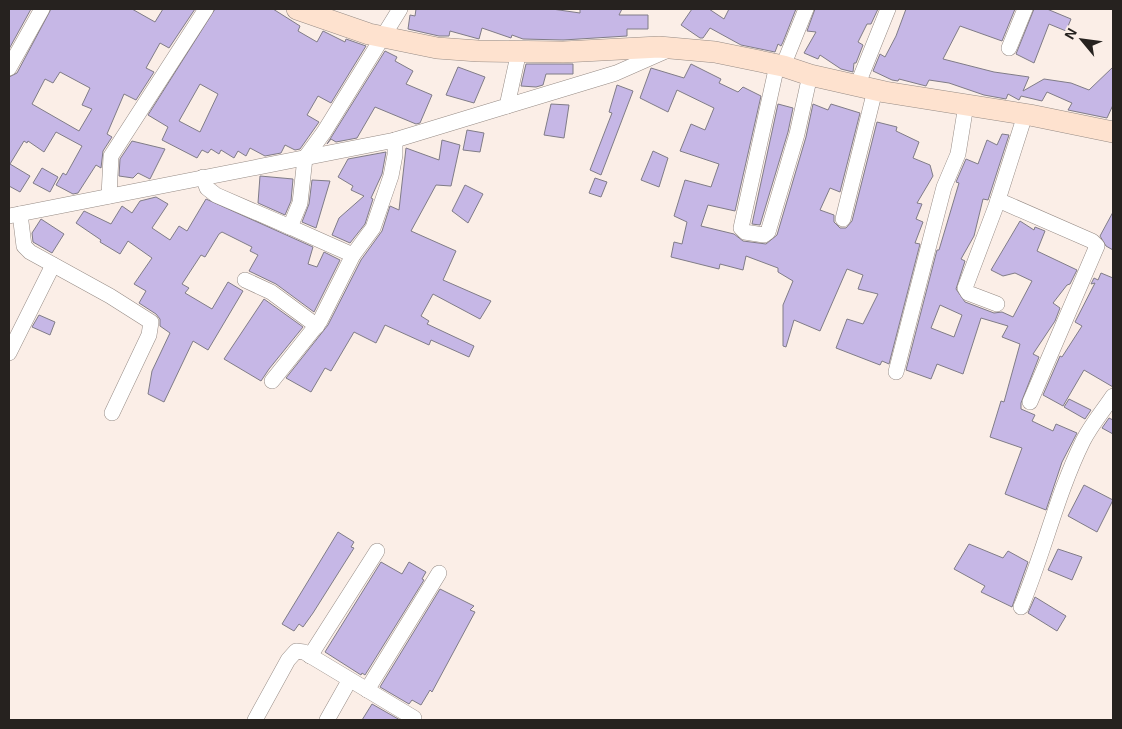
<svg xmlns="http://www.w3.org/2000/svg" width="1122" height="729" font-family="Helvetica,sans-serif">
  <rect width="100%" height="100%" fill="#fbeee7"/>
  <g fill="#c6b7e6" stroke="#807c87" fill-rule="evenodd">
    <polygon points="9,9 31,9 9,49"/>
    <path d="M 51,9 L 132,9 L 155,22 L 163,9 L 195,9 L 169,48 L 160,43 L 146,68 L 154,72 L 136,100 L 124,94 L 107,134 L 112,137 L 103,151 L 101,168 L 96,165 L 78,193 L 73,194 L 56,185 L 63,173 L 66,175 L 82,146 L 56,132 L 44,152 L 28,141 L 27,143 L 24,141 L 10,164 L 30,176 L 20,192 L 9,186 L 9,77 L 17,73 ZM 60,72 L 90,88 L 82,105 L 92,109 L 79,131 L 32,104 L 45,79 L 53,83 Z"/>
    <path d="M 215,9 L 273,9 L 300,26 L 298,31 L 317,42 L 323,31 L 345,42 L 346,39 L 366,46 L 331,103 L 318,96 L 307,115 L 319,122 L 300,149 L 295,150 L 285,145 L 281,153 L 265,156 L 250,148 L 246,156 L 238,151 L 234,158 L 221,150 L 219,154 L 211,149 L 208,153 L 202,150 L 197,158 L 162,140 L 168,127 L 148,115 ZM 200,84 L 218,94 L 200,132 L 179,121 Z"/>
    <polygon points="416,9 552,9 580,13 580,9 622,9 619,15 648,15 648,29 627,29 627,36 563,40 523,39 512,35 511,38 482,28 479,39 450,31 449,36 439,36 408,29 410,15 415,16"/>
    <polygon points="692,9 709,9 724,19 729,9 796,9 783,42 781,46 778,44 775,52 741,45 710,28 703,38 700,38 681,25"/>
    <polygon points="815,9 878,9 871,24 867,24 858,42 863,45 856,63 854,63 853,72 841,69 820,55 818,59 804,53 816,32 807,31"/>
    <polygon points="906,9 1015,9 1002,41 960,26 943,59 994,72 1029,77 1023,91 1044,79 1071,83 1089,90 1113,67 1113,105 1107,118 1068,110 1072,103 1047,92 1042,101 1021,96 1019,100 1008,94 1006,99 984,95 949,83 929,80 926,86 899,79 898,81 892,80 873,71 880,54 885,57 896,36"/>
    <polygon points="1034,9 1047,9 1071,19 1066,31 1049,24 1034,63 1016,54"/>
    <polygon points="385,51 397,57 395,61 413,71 406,84 432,95 420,123 416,124 375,107 357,138 336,142 331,139 327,144"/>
    <polygon points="526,64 573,64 573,74 546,74 543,85 536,87 521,86"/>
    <polygon points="691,64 721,79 719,83 738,92 743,87 761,96 735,211 708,205 701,226 734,234 743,241 766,244 777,235 806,137 813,104 828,110 831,104 860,113 840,192 830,188 820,210 834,215 834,222 840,228 846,228 852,221 877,122 897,127 896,131 919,142 913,158 930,165 933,176 917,203 922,204 916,219 923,222 915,243 920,244 889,364 882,361 880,365 836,348 847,319 863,324 878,294 858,289 863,275 847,269 820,331 794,320 786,347 783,346 783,305 793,281 778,272 778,268 746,256 743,270 720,264 719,269 671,257 674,242 682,244 687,222 674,216 685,180 711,187 719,164 680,151 691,124 705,130 714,108 677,90 668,112 640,98 651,68 684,78"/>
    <polygon points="458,67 485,77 474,103 446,95"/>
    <polygon points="617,85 633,91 601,175 590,170 612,113 609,112"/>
    <polygon points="551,104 569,105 564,138 544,135"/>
    <polygon points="778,104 793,108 788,132 760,225 752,224"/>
    <polygon points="467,130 484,133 480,152 463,150"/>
    <path d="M 1002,134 L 1009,135 L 988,200 L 983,199 L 974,236 L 961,259 L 965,261 L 956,289 L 965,302 L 994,313 L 1002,312 L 1013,317 L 1032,281 L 1015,273 L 1003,276 L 991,270 L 1020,221 L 1034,230 L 1035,227 L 1045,231 L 1037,251 L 1077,270 L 1070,284 L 1067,285 L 1053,303 L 1060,308 L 1055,321 L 1033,354 L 1039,357 L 1021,403 L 1021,409 L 1035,415 L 1032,421 L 1053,431 L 1056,424 L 1077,433 L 1062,462 L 1046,510 L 1005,494 L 1022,448 L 990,437 L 1001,401 L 1004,402 L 1020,344 L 1002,337 L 1008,326 L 981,318 L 963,374 L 937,364 L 931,379 L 906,370 L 937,250 L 939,250 L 959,183 L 956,182 L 966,159 L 978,164 L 987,140 L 997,145 ZM 940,305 L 962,315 L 954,337 L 931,328 Z"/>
    <polygon points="442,140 460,145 451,186 436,185 411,231 456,251 443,280 491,301 480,319 433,294 421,316 429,321 427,324 474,346 469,357 431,340 429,345 385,325 376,343 354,332 331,371 325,368 311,392 286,378 328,325 361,260 382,231 390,206 399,210 406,148 439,160"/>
    <polygon points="132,141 165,149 150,179 138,173 133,178 119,176 120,159"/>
    <polygon points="653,151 668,158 659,187 641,180"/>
    <polygon points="386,152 382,174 371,198 373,199 365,224 350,243 332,235 339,218 364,196 351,190 353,186 338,177 348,159"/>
    <polygon points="42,168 58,177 50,192 33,183"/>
    <polygon points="260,176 293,179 291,201 285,215 258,203"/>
    <polygon points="595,178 607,182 601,197 589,193"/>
    <polygon points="312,180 330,181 316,228 302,222 309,204"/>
    <polygon points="465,185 483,194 468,223 452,211"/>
    <polygon points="156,197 168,204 152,228 170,240 179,226 187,231 206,199 313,247 308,264 317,267 324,252 340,260 314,312 276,284 249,271 258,255 250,251 252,247 222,232 219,234 205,257 201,255 182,284 189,288 185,293 212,309 228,282 243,291 208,350 193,341 164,402 148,394 152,371 170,333 160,326 160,319 156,314 139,303 146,291 134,284 152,258 128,241 120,254 100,242 101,240 76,223 84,211 111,224 122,206 132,213 140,201"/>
    <polygon points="1113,212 1113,250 1106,246 1100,236"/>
    <polygon points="41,219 64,234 52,253 33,242 32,233"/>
    <polygon points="1101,273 1113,278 1113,387 1084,370 1063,406 1043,395 1060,356 1062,357 1082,326 1075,322 1095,283 1091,284 1094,278 1098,280"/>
    <polygon points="264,299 303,327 269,369 261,381 224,359"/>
    <polygon points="39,315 55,322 50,335 32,327"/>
    <polygon points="1069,399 1091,410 1085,419 1064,407"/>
    <polygon points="1109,418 1113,420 1113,434 1102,428"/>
    <polygon points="1084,485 1113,500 1097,532 1068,516"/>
    <polygon points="338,532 354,542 351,547 354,548 313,613 303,627 299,624 294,631 282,624"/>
    <polygon points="969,544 1003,558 1008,551 1028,562 1012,607 981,592 985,586 954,569"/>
    <polygon points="1058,549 1082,557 1072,580 1048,570"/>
    <polygon points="381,562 402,574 409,562 426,572 422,579 424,580 365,675 362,673 361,675 325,652"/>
    <polygon points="440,589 474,606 470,610 475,612 432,692 430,690 421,705 412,700 409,704 380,687"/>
    <polygon points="1035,597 1066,616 1057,631 1028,613"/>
    <polygon points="372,704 400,720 362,720"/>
  </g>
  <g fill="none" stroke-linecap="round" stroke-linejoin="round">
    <g stroke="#968b85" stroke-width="16">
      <g id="street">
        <polyline points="1009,48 1025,9"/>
        <polyline points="777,65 741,228 745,232 764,235 768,232 797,134 810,75"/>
        <polyline points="783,66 806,9"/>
        <polyline points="9,68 42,9"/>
        <polyline points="857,86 888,9"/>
        <polyline points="507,106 616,73 666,51"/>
        <polyline points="203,177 207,188 216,195 290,227 300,203 305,158 324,132 400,9"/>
        <polyline points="109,196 111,156 206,9"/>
        <polyline points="998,200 1092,241 1097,246 1030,402"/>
        <polyline points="20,214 24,246 30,252 110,296 151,322 149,335 112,413"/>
        <polyline points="9,216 395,140 507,106 519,51"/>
        <polyline points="843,219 875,90"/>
        <polyline points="290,227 353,255"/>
        <polyline points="245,280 271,292 317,326"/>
        <polyline points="997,304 968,293 965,288 996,206 1025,115"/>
        <polyline points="9,353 53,265"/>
        <polyline points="896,372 944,187 958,154 966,105"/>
        <polyline points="272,381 320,321 353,255 373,228 391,176 395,155 395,140"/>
        <path d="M 1021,607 C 1044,552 1057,494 1083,441 C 1091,425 1103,411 1113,396"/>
        <polyline points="310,656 377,551"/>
        <polyline points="367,690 439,573"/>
        <polyline points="255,720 288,660 296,651 304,652 414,718"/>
        <polyline points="327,720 349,681"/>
      </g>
    </g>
    <g stroke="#968b85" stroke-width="22">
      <polyline id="secondary" points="297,9 369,34 437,48 478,51 563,52 659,47 715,52 783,66 810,75 885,92 1030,115 1113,132"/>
    </g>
    <use href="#street" stroke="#fff" stroke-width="15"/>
    <use href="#secondary" stroke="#fee2cf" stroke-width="21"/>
  </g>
  <rect width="1122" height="729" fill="none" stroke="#26221f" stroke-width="20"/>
  <g transform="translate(1082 40) rotate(299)" stroke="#fbeee7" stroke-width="4" paint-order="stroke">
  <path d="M0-4L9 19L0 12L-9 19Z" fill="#26221f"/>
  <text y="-8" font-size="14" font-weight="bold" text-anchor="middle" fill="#26221f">N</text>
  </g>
</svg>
